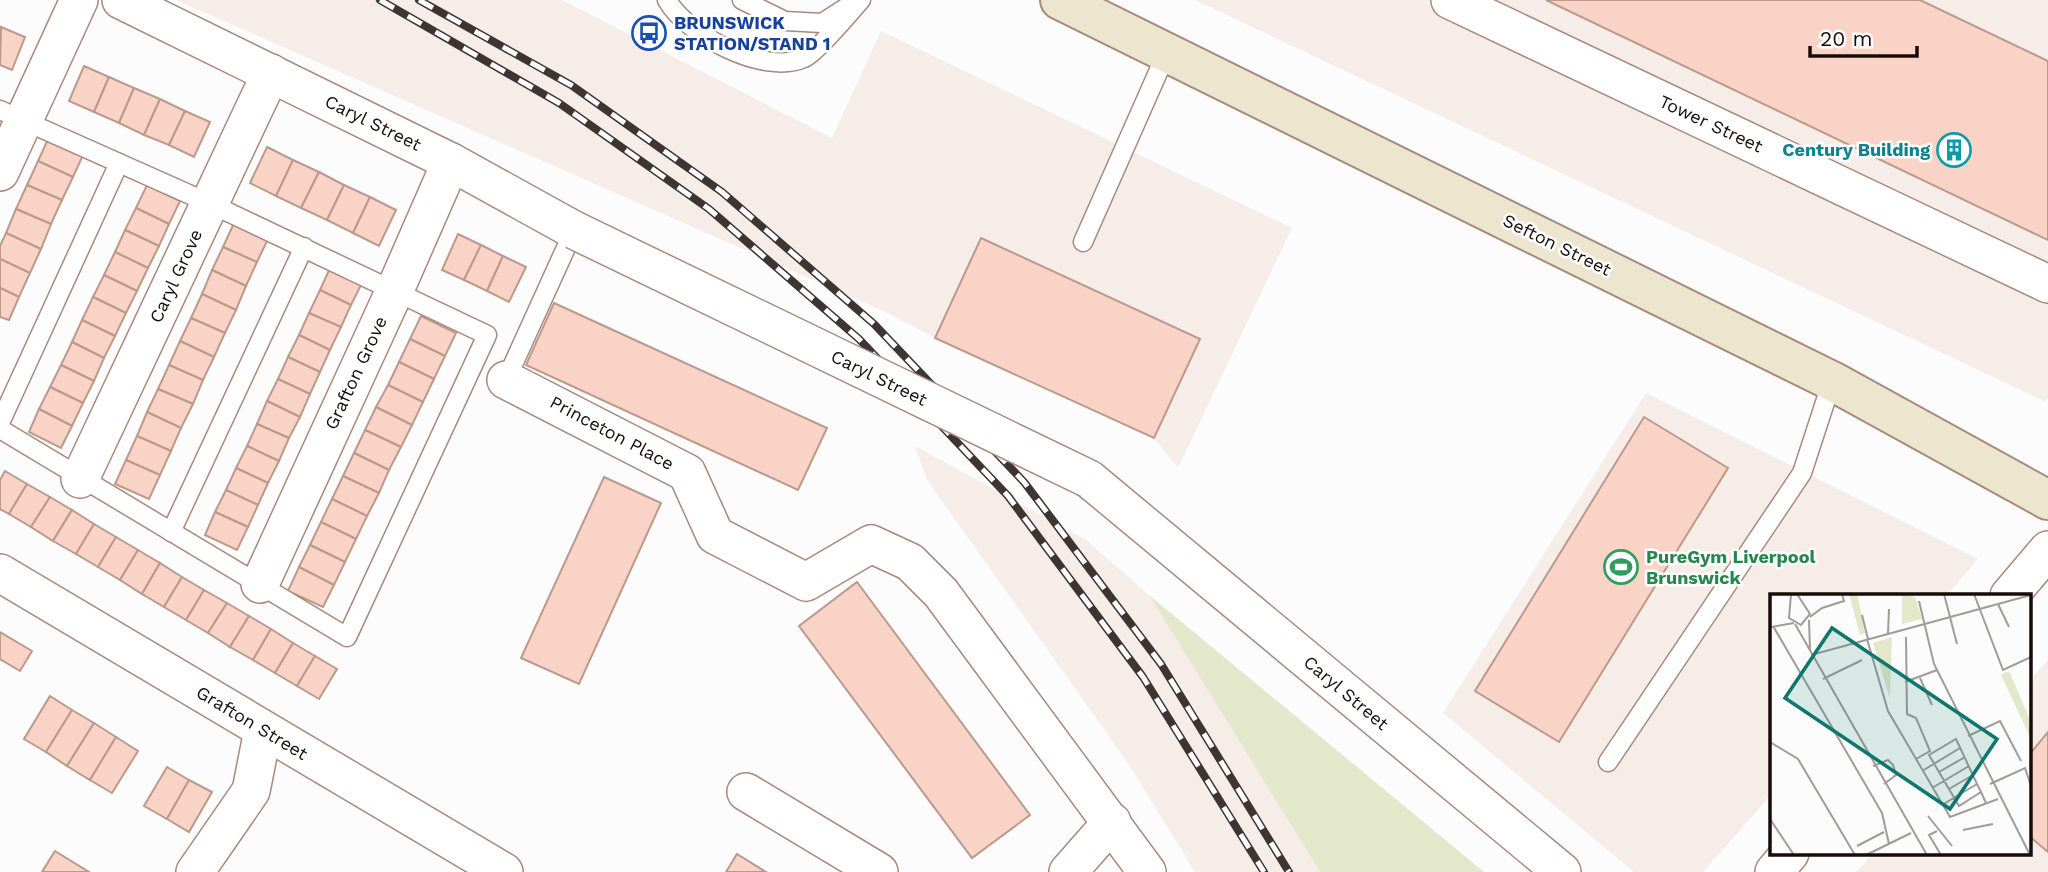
<svg xmlns="http://www.w3.org/2000/svg" width="2048" height="872" font-family="'Work Sans',sans-serif">
  <rect width="100%" height="100%" fill="#fbfcfb"/>
  <g fill="#f6ede9">
    <polygon points="176,0 562,0 832,138 881,31 1292,228 1178,468 1154,438 935,338 884,311"/>
    <polygon points="1195,0 2048,0 2048,398 2046,402"/>
    <polygon points="1646,393 1978,559 1947,595 1772,596 1771,795 1703,872 1634,872 1443,713"/>
    <polygon points="915,446 1086,540 1149,595 1320,872 1195,872 1128,763 927,480"/>
    <polygon points="2048,660 2048,872 1856,872 1874,853 2029,853 2029,681"/>
  </g>
  <polygon fill="#e3e8ca" points="1149,595 1484,872 1320,872"/>
  <g fill="#f9d4c6" stroke="#bb998b" stroke-width="2">
    <polygon points="1546,0 1920,0 2048,61 2048,240"/>
    <polygon points="1,27 25,37 12,70 0,65"/>
    <polygon points="84,66 109,77 94,112 69,101"/>
    <polygon points="109,77 134,88 119,123 94,112"/>
    <polygon points="134,88 160,99 144,135 119,123"/>
    <polygon points="160,99 185,111 169,145 144,135"/>
    <polygon points="185,111 210,122 194,157 169,145"/>
    <polygon points="49,137 84,153 73,177 38,161"/>
    <polygon points="267,147 293,160 276,196 250,183"/>
    <polygon points="293,160 319,172 301,208 276,196"/>
    <polygon points="38,161 73,177 62,200 27,185"/>
    <polygon points="319,172 344,185 327,220 301,208"/>
    <polygon points="27,185 62,200 51,224 16,209"/>
    <polygon points="147,185 180,201 169,224 136,208"/>
    <polygon points="344,185 370,197 353,233 327,220"/>
    <polygon points="370,197 396,210 379,246 353,233"/>
    <polygon points="136,208 169,224 159,246 125,230"/>
    <polygon points="16,209 51,224 41,249 6,233"/>
    <polygon points="234,223 268,239 257,262 223,247"/>
    <polygon points="125,230 159,246 148,268 115,252"/>
    <polygon points="6,233 41,249 30,273 0,259 0,246"/>
    <polygon points="458,234 481,245 464,280 442,270"/>
    <polygon points="981,238 1200,339 1154,438 935,338"/>
    <polygon points="481,245 503,256 487,291 464,280"/>
    <polygon points="223,247 257,262 246,286 212,270"/>
    <polygon points="115,252 148,268 137,291 104,275"/>
    <polygon points="503,256 526,267 509,302 487,291"/>
    <polygon points="0,259 30,273 19,297 0,288"/>
    <polygon points="330,268 362,283 351,305 320,290"/>
    <polygon points="212,270 246,286 236,310 202,294"/>
    <polygon points="104,275 137,291 126,313 93,297"/>
    <polygon points="0,288 19,297 9,320 0,317"/>
    <polygon points="320,290 351,305 341,327 309,313"/>
    <polygon points="202,294 236,310 225,333 191,318"/>
    <polygon points="93,297 126,313 115,336 82,320"/>
    <polygon points="554,303 827,428 798,490 526,365"/>
    <polygon points="309,313 341,327 330,350 299,335"/>
    <polygon points="421,316 456,333 445,356 410,339"/>
    <polygon points="191,318 225,333 214,357 180,341"/>
    <polygon points="82,320 115,336 104,358 72,342"/>
    <polygon points="299,335 330,350 320,372 288,357"/>
    <polygon points="410,339 445,356 434,379 399,362"/>
    <polygon points="180,341 214,357 203,380 169,365"/>
    <polygon points="72,342 104,358 94,381 61,365"/>
    <polygon points="288,357 320,372 310,394 278,379"/>
    <polygon points="399,362 434,379 423,402 388,385"/>
    <polygon points="61,365 94,381 83,403 50,387"/>
    <polygon points="169,365 203,380 193,404 158,389"/>
    <polygon points="278,379 310,394 300,417 267,401"/>
    <polygon points="388,385 423,402 412,425 376,407"/>
    <polygon points="50,387 83,403 72,426 39,409"/>
    <polygon points="158,389 193,404 181,428 147,412"/>
    <polygon points="267,401 300,417 289,438 257,424"/>
    <polygon points="376,407 412,425 401,447 365,430"/>
    <polygon points="39,409 72,426 61,448 29,432"/>
    <polygon points="147,412 181,428 171,451 137,436"/>
    <polygon points="1644,417 1728,468 1559,742 1475,691"/>
    <polygon points="257,424 289,438 279,461 247,446"/>
    <polygon points="365,430 401,447 389,470 354,453"/>
    <polygon points="137,436 171,451 160,475 126,460"/>
    <polygon points="247,446 279,461 268,483 236,468"/>
    <polygon points="354,453 389,470 379,493 343,476"/>
    <polygon points="126,460 160,475 149,499 115,484"/>
    <polygon points="236,468 268,483 258,505 226,490"/>
    <polygon points="5,471 27,484 9,514 0,509 0,480"/>
    <polygon points="343,476 379,493 367,516 332,499"/>
    <polygon points="604,477 661,503 579,684 521,658"/>
    <polygon points="27,484 50,497 31,527 9,514"/>
    <polygon points="226,490 258,505 248,527 215,512"/>
    <polygon points="50,497 72,510 53,541 31,527"/>
    <polygon points="332,499 367,516 356,539 321,522"/>
    <polygon points="72,510 94,524 76,554 53,541"/>
    <polygon points="215,512 248,527 237,550 205,535"/>
    <polygon points="321,522 356,539 345,562 310,545"/>
    <polygon points="94,524 116,537 98,567 76,554"/>
    <polygon points="116,537 138,550 120,580 98,567"/>
    <polygon points="310,545 345,562 334,585 299,567"/>
    <polygon points="138,550 160,563 142,594 120,580"/>
    <polygon points="160,563 182,577 164,607 142,594"/>
    <polygon points="299,567 334,585 323,607 288,591"/>
    <polygon points="182,577 204,590 186,620 164,607"/>
    <polygon points="857,582 1030,815 972,858 799,626"/>
    <polygon points="204,590 227,603 208,633 186,620"/>
    <polygon points="227,603 249,616 230,647 208,633"/>
    <polygon points="249,616 271,629 253,660 230,647"/>
    <polygon points="271,629 293,643 275,673 253,660"/>
    <polygon points="0,632 32,651 20,671 0,659"/>
    <polygon points="293,643 315,656 297,686 275,673"/>
    <polygon points="315,656 337,669 319,699 297,686"/>
    <polygon points="50,696 72,710 46,752 24,739"/>
    <polygon points="72,710 94,723 67,766 46,752"/>
    <polygon points="94,723 116,737 90,780 67,766"/>
    <polygon points="2048,732 2048,852 2029,836 2029,755"/>
    <polygon points="116,737 138,751 112,793 90,780"/>
    <polygon points="167,767 189,780 167,819 144,806"/>
    <polygon points="189,780 212,792 189,832 167,819"/>
    <polygon points="55,851 89,872 42,872"/>
    <polygon points="737,854 766,872 726,872"/>
  </g>
  <g fill="none" stroke-linecap="round" stroke-linejoin="round">
    <g stroke="#aa897b" stroke-width="21">
      <g id="lane">
        <path d="M 667,0 C 687,35 764,76 804,58 C 816,53 850,12 861,0"/>
        <polyline points="742,0 785,21 822,23 847,7"/>
        <polyline points="0,110 211,204 487,335 347,637 0,429"/>
        <polyline points="1083,242 1167,52"/>
        <polyline points="506,380 574,230"/>
        <polyline points="0,423 119,163"/>
        <polyline points="171,532 304,247"/>
        <polyline points="1608,762 1802,473 1832,381"/>
      </g>
    </g>
    <g stroke="#aa897b" stroke-width="40">
      <g id="street">
        <polyline points="121,0 451,162 574,230"/>
        <polyline points="1450,0 2048,284"/>
        <polyline points="0,172 79,0"/>
        <polyline points="506,380 687,473 715,535 806,582 871,544 910,562 941,593 1147,872"/>
        <polyline points="80,479 271,73"/>
        <polyline points="1089,479 1562,872"/>
        <polyline points="0,573 504,872"/>
        <polyline points="260,584 395,290 451,162"/>
        <polyline points="2009,596 2048,550"/>
        <polyline points="746,792 879,872"/>
        <polyline points="195,872 251,791 263,730"/>
        <polyline points="1068,872 1112,822"/>
        <polyline points="1774,872 1790,853"/>
      </g>
    </g>
    <g stroke="#aa897b" stroke-width="42">
      <polyline id="secondary" points="1060,0 1832,381 2048,500"/>
    </g>
    <use href="#lane" stroke="#fff" stroke-width="18"/>
    <use href="#street" stroke="#fff" stroke-width="37"/>
    <use href="#secondary" stroke="#ede6cf" stroke-width="38"/>
    <g stroke="#3e3431" stroke-width="8">
      <g id="rail">
        <polyline points="380,0 559,103 709,209 859,339 1008,496 1143,677 1264,872"/>
        <polyline points="419,0 571,85 722,192 874,324 1024,482 1161,664 1289,872"/>
      </g>
    </g>
    <use href="#rail" stroke="#fff" stroke-width="5" stroke-dasharray="16" stroke-linecap="butt"/>
    <g stroke="#aa897b" stroke-width="40" stroke-linecap="butt">
      <polyline id="street-bridge" points="574,230 1089,479"/>
    </g>
    <use href="#street-bridge" stroke="#fff" stroke-width="37"/>
  </g>
  <defs>
    <g id="bus-ring" transform="scale(1.75)"><circle r="9.5" fill="#fff" stroke="#1a4fb4" stroke-width="1.5"/><path d="M-5-6H5V4H4V6H2V4H-2V6H-4V4H-5ZM-3.5-4V0h7V-4ZM-3.5 1.2v1.5H-2V1.2ZM2 1.2v1.5H3.5V1.2Z" fill="#1a4fb4"/></g>
    <g id="building-ring" transform="scale(1.75)"><circle r="9.5" fill="#fff" stroke="#0f9aa8" stroke-width="1.5"/><path d="M-4-6H4V6H1V3H-1V6H-4ZM-2.5-4.3h1.7v1.8h-1.7ZM.8-4.3h1.7v1.8H.8ZM-2.5-1h1.7V.8h-1.7ZM.8-1h1.7V.8H.8Z" fill="#0f9aa8"/></g>
    <g id="stadium-ring" transform="scale(1.75)"><circle r="9.5" fill="#fff" stroke="#2e9e5b" stroke-width="1.5"/><path d="M0-5a6.5 5 0 1 0 0 10a6.5 5 0 1 0 0-10ZM-3.5-1.8h7v3.6h-7Z" fill="#2e9e5b"/></g>
  </defs>
  <g fill-rule="evenodd">
    <use href="#bus-ring" x="649" y="33"/>
    <use href="#building-ring" x="1954" y="150"/>
    <use href="#stadium-ring" x="1621" y="567"/>
  </g>
  <g text-anchor="middle" stroke-width="5" stroke-linejoin="round" paint-order="stroke">
    <g font-size="18" font-weight="bold" fill="#164399" stroke="#fff" text-anchor="start">
      <text x="674" y="29">BRUNSWICK<tspan x="674" dy="21">STATION/STAND 1</tspan></text>
    </g>
    <g font-size="18" fill="#180c08" stroke="#fff">
      <text transform="translate(373 123) rotate(26)" y="6">Caryl Street</text>
      <text transform="translate(1711 124) rotate(25)" y="6">Tower Street</text>
      <text transform="translate(1557 245) rotate(26)" y="6">Sefton Street</text>
      <text transform="translate(176 276) rotate(-65)" y="6">Caryl Grove</text>
      <text transform="translate(356 373) rotate(-65)" y="6">Grafton Grove</text>
      <text transform="translate(879 378) rotate(26)" y="6">Caryl Street</text>
      <text transform="translate(612 433) rotate(28)" y="6">Princeton Place</text>
      <text transform="translate(1346 693) rotate(40)" y="6">Caryl Street</text>
      <text transform="translate(252 723) rotate(31)" y="6">Grafton Street</text>
    </g>
    <g font-size="18" font-weight="bold" fill="#0d838f" stroke="#fff" text-anchor="end">
      <text x="1930" y="156">Century Building</text>
    </g>
    <g font-size="18" font-weight="bold" fill="#27864d" stroke="#fff" text-anchor="start">
      <text x="1646" y="563">PureGym Liverpool<tspan x="1646" dy="21">Brunswick</tspan></text>
    </g>
  </g>
  <g transform="translate(1770 594)">
    <rect width="261" height="261" fill="#fbfcfb"/>
    <path d="M 79,0 L 88,2 L 95,39 L 90,41 ZM 132,0 L 145,3 L 152,25 L 132,30 ZM 122,43 L 120,105 L 103,49 ZM 239,77 L 261,128 L 261,145 L 231,81 Z" fill="#e3e8ca"/>
    <path fill="none" stroke="#a09c9a" stroke-width="2" d="M 21,0 L 19,24 L 31,31 L 40,20 L 27,0M 174,0 L 187,50M 204,0 L 233,76 L 261,63M 149,7 L 164,70 L 260,261M 228,10 L 239,33M 92,21 L 98,45M 40,23 L 52,14 L 74,7 L 72,0M 39,26 L 40,56M 25,30 L 157,261M 3,32 L 112,219 L 119,250M 1,33 L 24,29M 118,39 L 119,15M 136,43 L 137,120 L 146,124 L 160,157 L 146,165M 97,45 L 118,117 L 180,223 L 228,205M 41,61 L 261,1M 150,84 L 162,111M 53,85 L 92,66M 135,88 L 167,76M 198,142 L 230,127 L 251,167M 0,148 L 28,165 L 85,261M 103,172 L 118,166 L 123,171 L 126,181 L 114,190M 152,177 L 190,154M 169,178 L 195,163M 220,190 L 255,174 L 261,192M 162,194 L 199,172M 179,195 L 203,181M 211,198 L 189,212 L 159,161 L 186,145 L 207,190 L 211,198 L 216,209M 172,211 L 207,190M 158,222 L 182,252M 0,225 L 24,261M 193,236 L 223,230M 167,237 L 159,241 L 171,261M 87,252 L 114,238M 96,261 L 141,239"/>
    <path fill="#0f766e" fill-opacity="0.15" stroke="#0f766e" stroke-width="3.5" d="M 62,34 L 227,145 L 180,215 L 15,104 Z"/>
    <rect width="261" height="261" fill="none" stroke="#180c08" stroke-width="3.5"/>
  </g>
  <path d="M1810 46v10h107v-10" fill="none" stroke="#180c08" stroke-width="3.5"/>
  <text x="1820" y="46" font-size="21" fill="#180c08" stroke="#ffffff" stroke-width="5" paint-order="stroke">20 m</text>
</svg>
